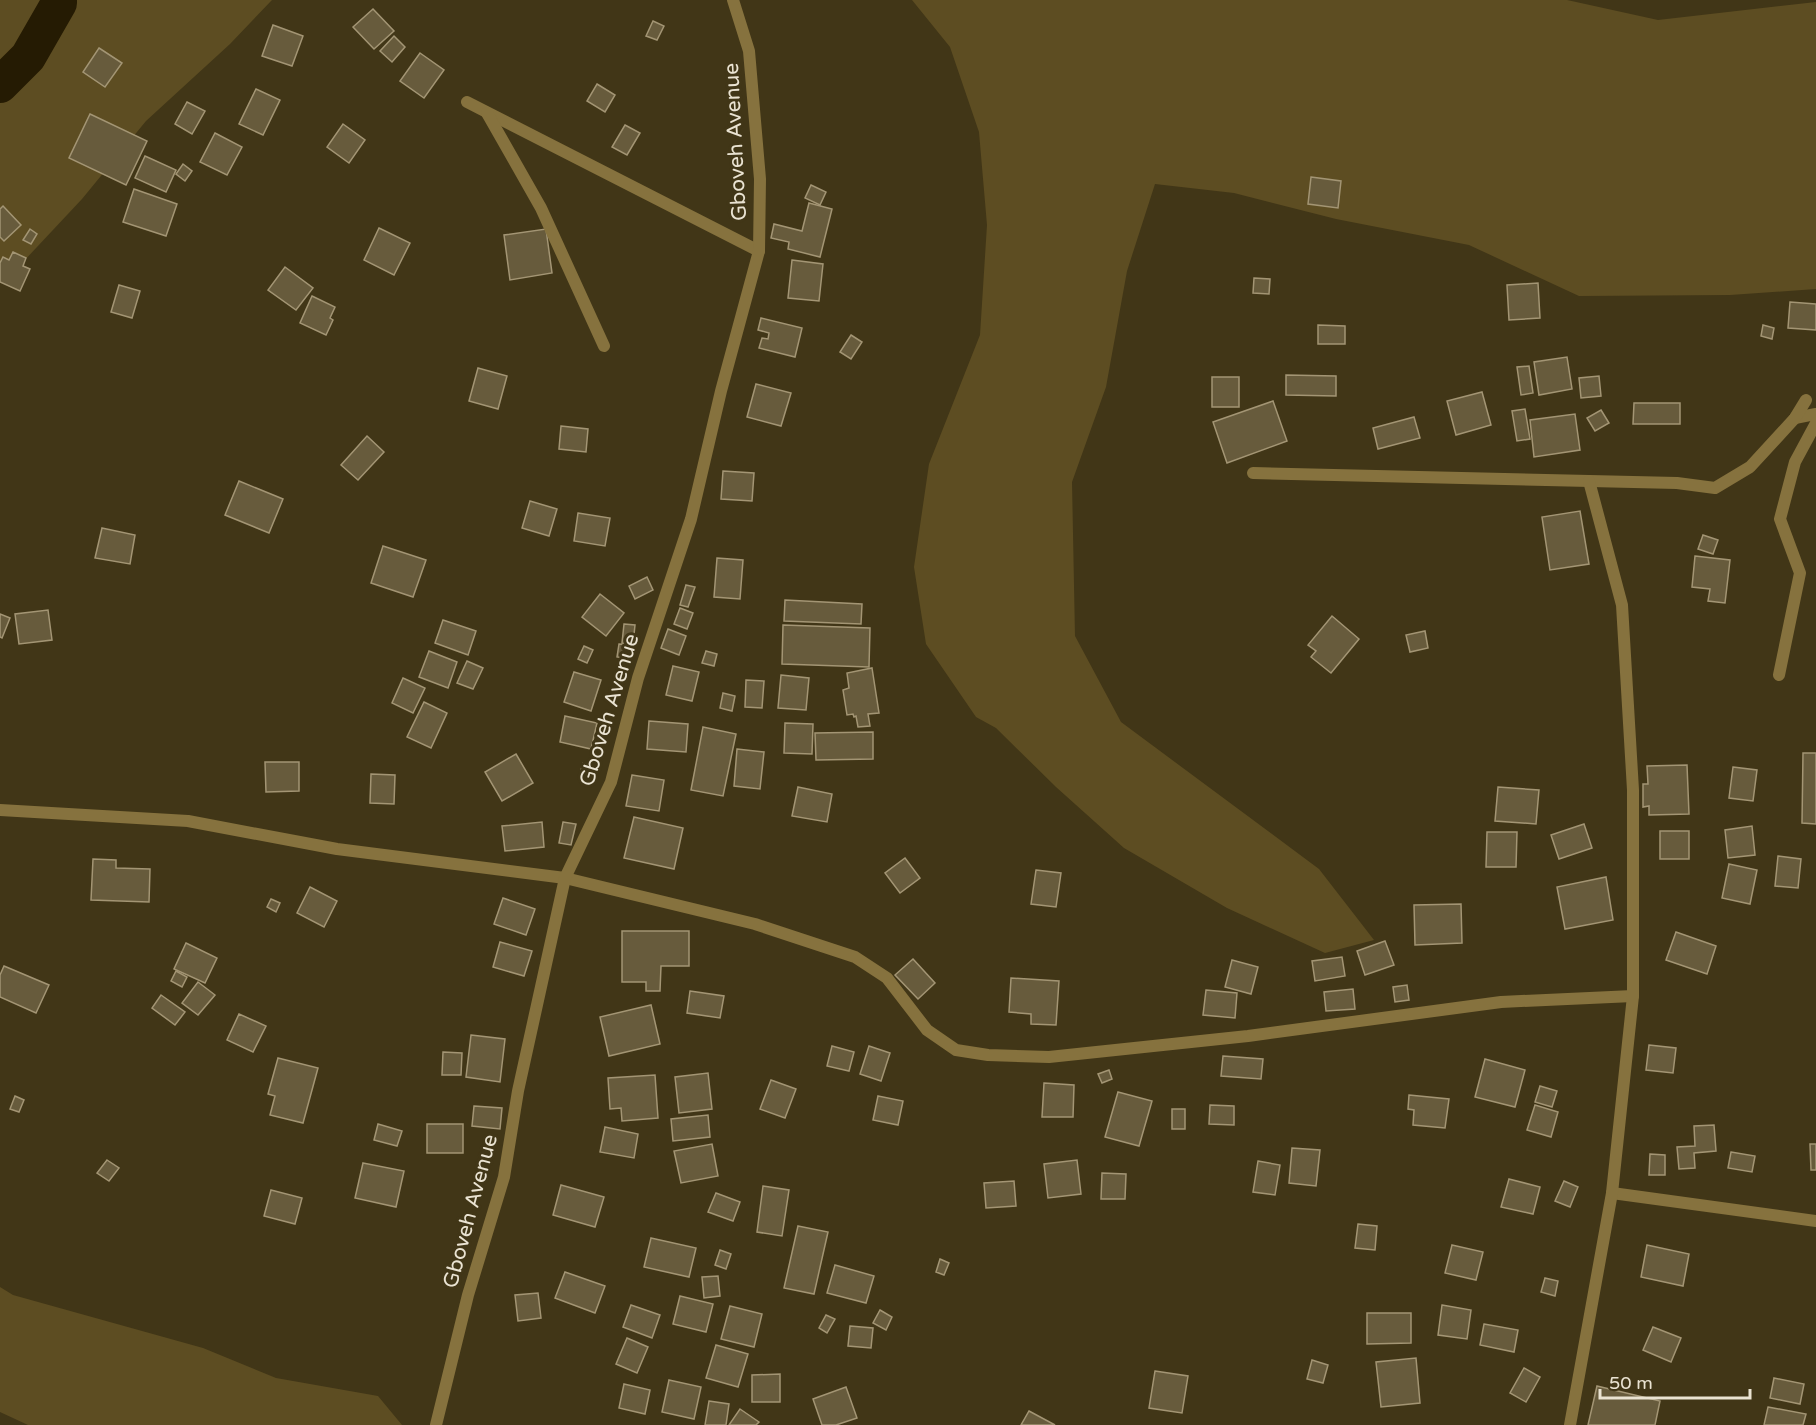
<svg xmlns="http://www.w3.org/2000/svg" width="1816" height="1425" font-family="'Varela Round',sans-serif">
  <rect width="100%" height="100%" fill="#413617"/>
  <g fill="#5d4d22">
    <polygon points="0,0 272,0 230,44 146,121 82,199 22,263 0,281"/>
    <polygon points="912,0 1567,0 1658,20 1816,2 1816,289 1730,295 1579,296 1469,245 1336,219 1234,193 1155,184 1127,271 1106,387 1072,482 1075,636 1121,722 1319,869 1374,940 1325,953 1227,908 1124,848 1056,787 996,728 976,717 926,644 914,567 929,464 980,335 987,225 979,132 950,47"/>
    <polygon points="0,1287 13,1295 203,1348 276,1378 378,1396 402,1425 28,1425 0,1412"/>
  </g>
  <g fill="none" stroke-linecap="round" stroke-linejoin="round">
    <polyline stroke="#251b03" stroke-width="36" points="0,85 28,57 59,3 59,0"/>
  </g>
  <g fill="#675b3c" stroke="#a39574" stroke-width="1.5">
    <polygon points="373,9 394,31 374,49 353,27"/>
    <polygon points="653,21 664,26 657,40 646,36"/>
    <polygon points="273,25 303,36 292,66 262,56"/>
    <polygon points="394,36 405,47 392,62 380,51"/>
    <polygon points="99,48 122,63 105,87 83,72"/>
    <polygon points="420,53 444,70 424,98 400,81"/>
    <polygon points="597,84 615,95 605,112 587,101"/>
    <polygon points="256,89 280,100 263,135 239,124"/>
    <polygon points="187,102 205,111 192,134 175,124"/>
    <polygon points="90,114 147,141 126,185 69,158"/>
    <polygon points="343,124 365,140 349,163 327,147"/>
    <polygon points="625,125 640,133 627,155 612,147"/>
    <polygon points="215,133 242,147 227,175 200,162"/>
    <polygon points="145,156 176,170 166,192 135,178"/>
    <polygon points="183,164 192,171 185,181 176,174"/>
    <polygon points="1311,177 1341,181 1338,208 1308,204"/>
    <polygon points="811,185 826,192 820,205 805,198"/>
    <polygon points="134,189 177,204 166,236 123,222"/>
    <polygon points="809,203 832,209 820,257 788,249 789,242 771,238 774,224 802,231"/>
    <polygon points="3,206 21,225 4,241 0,237 0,209"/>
    <polygon points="379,228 410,243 394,275 364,260"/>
    <polygon points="30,229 37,234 31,244 23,240"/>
    <polygon points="546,229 552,273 510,280 504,235"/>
    <polygon points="13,252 26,258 23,266 30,269 20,291 0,282 0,263 3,257 9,260"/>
    <polygon points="792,260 823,264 819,301 788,298"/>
    <polygon points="285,267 313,288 296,310 268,290"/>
    <polygon points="1254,278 1270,279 1269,294 1253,293"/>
    <polygon points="1538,283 1540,318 1509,320 1507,285"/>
    <polygon points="119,285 140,291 132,318 111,312"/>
    <polygon points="312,296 335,307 330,318 333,320 326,335 300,323"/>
    <polygon points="1790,302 1816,304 1816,330 1788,328"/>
    <polygon points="761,318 802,328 795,357 759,348 762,338 768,339 769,333 758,330"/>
    <polygon points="1318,325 1345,326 1345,344 1318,344"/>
    <polygon points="1763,325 1774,328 1772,339 1761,336"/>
    <polygon points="851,335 862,342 851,359 840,352"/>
    <polygon points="1567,357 1572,389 1539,395 1534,362"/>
    <polygon points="1529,366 1533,393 1521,395 1517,367"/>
    <polygon points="478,368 507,376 498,409 469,401"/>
    <polygon points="1286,375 1336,376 1336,396 1286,395"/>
    <polygon points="1599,376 1601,396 1581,398 1579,378"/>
    <rect x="1212" y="377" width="27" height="30"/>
    <polygon points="756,384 791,393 781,426 747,417"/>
    <polygon points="1482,392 1491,425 1456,435 1447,401"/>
    <polygon points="1273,401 1287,441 1227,463 1213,422"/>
    <polygon points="1634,403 1680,403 1680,424 1633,424"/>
    <polygon points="1525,409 1530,439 1517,441 1512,411"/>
    <polygon points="1601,410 1609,423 1595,431 1587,418"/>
    <polygon points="1575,414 1580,450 1534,457 1530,420"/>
    <polygon points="1414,417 1420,438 1378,449 1373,428"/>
    <polygon points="561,426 588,429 586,452 559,449"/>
    <polygon points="367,436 384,452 358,480 341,465"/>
    <polygon points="723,471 754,473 752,501 721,499"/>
    <polygon points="239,481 283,499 269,533 225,515"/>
    <polygon points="530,501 557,509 549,536 522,528"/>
    <polygon points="1580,511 1589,564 1550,570 1542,517"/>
    <polygon points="578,513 610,518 605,546 574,541"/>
    <polygon points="102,528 135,535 130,564 95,558"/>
    <polygon points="1703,535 1718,540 1713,554 1698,549"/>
    <polygon points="383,546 426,560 413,597 371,583"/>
    <polygon points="1695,556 1730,560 1725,603 1708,601 1710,589 1692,587"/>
    <polygon points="717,558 743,560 740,599 714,597"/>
    <polygon points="647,577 653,590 635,599 629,586"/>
    <polygon points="686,585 695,587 688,607 680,605"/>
    <polygon points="600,594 624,613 606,636 582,617"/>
    <polygon points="785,600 862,604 861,624 784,621"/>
    <polygon points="680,608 693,613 687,629 674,624"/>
    <polygon points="48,610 52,640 19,644 15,614"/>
    <polygon points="0,614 10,618 2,638 0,637"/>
    <polygon points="1332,616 1359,639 1331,673 1311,657 1316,651 1308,645"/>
    <polygon points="443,620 476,631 468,655 435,643"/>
    <polygon points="624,624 635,625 633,644 622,643"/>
    <polygon points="783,625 870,628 869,667 782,664"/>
    <polygon points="668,629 686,636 679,655 661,648"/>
    <polygon points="1425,631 1428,648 1410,652 1406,635"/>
    <polygon points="619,644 630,645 629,659 617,657"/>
    <polygon points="584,646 593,650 587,663 578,659"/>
    <polygon points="429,651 457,662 448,688 419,677"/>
    <polygon points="706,651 717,654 714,666 702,663"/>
    <polygon points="467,661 483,668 473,689 457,683"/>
    <polygon points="673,666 699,672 692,701 666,695"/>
    <polygon points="872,668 879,713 868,714 870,726 858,727 856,716 854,717 853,714 847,715 843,690 849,688 847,673"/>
    <polygon points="574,672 601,680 591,711 564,702"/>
    <polygon points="781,675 809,678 806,710 778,708"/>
    <polygon points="403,678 425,688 413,713 392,703"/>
    <polygon points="746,680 764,681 762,708 745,707"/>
    <polygon points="723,693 735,696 732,711 720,708"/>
    <polygon points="424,702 447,713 431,748 407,737"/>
    <polygon points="565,716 597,723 591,749 560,742"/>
    <polygon points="649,721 688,724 686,752 647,749"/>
    <polygon points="785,723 813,724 812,754 784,753"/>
    <polygon points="703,727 736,734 723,796 691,790"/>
    <polygon points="873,732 873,759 816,760 815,733"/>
    <polygon points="737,749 764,752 760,789 734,786"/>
    <polygon points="1803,753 1816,753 1816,824 1802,823"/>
    <polygon points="516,754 533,783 502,801 485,772"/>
    <polygon points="265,762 299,762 299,791 266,792"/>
    <polygon points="583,763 594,766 590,781 579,778"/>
    <polygon points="1687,765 1689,814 1649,815 1649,806 1643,807 1643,784 1648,784 1647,766"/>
    <polygon points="1733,767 1757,770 1753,801 1729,798"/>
    <polygon points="371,774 395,775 394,804 370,803"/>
    <polygon points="632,775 664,780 659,811 626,806"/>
    <polygon points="798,787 832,794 827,822 792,816"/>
    <polygon points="1498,787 1539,790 1536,824 1495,821"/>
    <polygon points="634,817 683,828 674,869 624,858"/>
    <polygon points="542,822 544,847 505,851 502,826"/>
    <polygon points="563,822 576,824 571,845 559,843"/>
    <polygon points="1584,824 1592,848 1559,859 1551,835"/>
    <polygon points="1752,826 1755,855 1728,858 1725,830"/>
    <rect x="1660" y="831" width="29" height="28"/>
    <polygon points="1487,832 1517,832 1516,867 1486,867"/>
    <polygon points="1778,856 1801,859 1798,888 1775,886"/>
    <polygon points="905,858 920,878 900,893 885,873"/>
    <polygon points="93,859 116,860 116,868 150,869 149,902 91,900"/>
    <polygon points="1729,864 1757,870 1750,904 1722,898"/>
    <polygon points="1036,870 1061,873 1056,907 1031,904"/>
    <polygon points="1606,877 1613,920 1565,929 1557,887"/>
    <polygon points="310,887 337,901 324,927 297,913"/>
    <polygon points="503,898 535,909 526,935 494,924"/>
    <polygon points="271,899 280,903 276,912 267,907"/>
    <polygon points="1461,904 1462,943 1415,945 1414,905"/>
    <polygon points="622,931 689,931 689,966 661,966 660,991 646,991 646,982 622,982"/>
    <polygon points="1676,932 1716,946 1707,974 1666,960"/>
    <polygon points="1385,941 1394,965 1365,975 1357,951"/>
    <polygon points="500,942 532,951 524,976 493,967"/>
    <polygon points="186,943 217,958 205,983 174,969"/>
    <polygon points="1342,957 1345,976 1315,981 1312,961"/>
    <polygon points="913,959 935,983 918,999 895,975"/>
    <polygon points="1232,960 1258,967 1251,994 1225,987"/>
    <polygon points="4,966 49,985 36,1013 0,997 0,975"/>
    <polygon points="176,971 187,977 182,987 171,981"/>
    <polygon points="1011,978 1059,981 1056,1025 1031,1024 1031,1014 1009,1012"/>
    <polygon points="198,982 215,995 198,1015 182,1003"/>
    <polygon points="1407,985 1409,1000 1395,1002 1393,987"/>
    <polygon points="1353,989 1355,1009 1326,1011 1324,992"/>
    <polygon points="1206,990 1237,993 1235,1018 1203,1015"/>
    <polygon points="690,991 724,996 720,1018 687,1013"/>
    <polygon points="161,995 185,1012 175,1025 152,1008"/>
    <polygon points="651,1005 660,1044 609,1056 600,1017"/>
    <polygon points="239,1014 266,1026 253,1052 227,1040"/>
    <polygon points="471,1035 505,1039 500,1082 466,1077"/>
    <polygon points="1649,1045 1676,1048 1673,1073 1646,1070"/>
    <polygon points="832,1046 854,1052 849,1071 827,1066"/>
    <polygon points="869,1046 890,1053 881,1081 860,1074"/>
    <polygon points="443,1052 462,1053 461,1075 442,1075"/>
    <polygon points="1223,1056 1263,1059 1261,1079 1221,1076"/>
    <polygon points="278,1058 318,1068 303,1123 270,1115 275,1096 268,1094"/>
    <polygon points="1485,1059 1525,1070 1515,1107 1475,1097"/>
    <polygon points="1109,1070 1112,1079 1102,1083 1098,1074"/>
    <polygon points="708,1073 712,1109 679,1113 675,1077"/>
    <polygon points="655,1075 658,1118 622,1121 621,1108 610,1109 608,1078"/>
    <polygon points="771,1080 796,1089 785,1118 760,1109"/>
    <polygon points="1044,1083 1074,1085 1073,1117 1042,1117"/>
    <polygon points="1540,1086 1557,1091 1552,1107 1535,1102"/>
    <polygon points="1118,1092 1152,1101 1139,1146 1105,1137"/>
    <polygon points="1409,1095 1449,1099 1445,1128 1413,1125 1414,1110 1408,1109"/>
    <polygon points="15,1096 24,1100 19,1112 10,1109"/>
    <polygon points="878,1096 903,1101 898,1125 873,1120"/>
    <polygon points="1210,1105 1234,1106 1234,1125 1209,1124"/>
    <polygon points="1535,1105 1558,1112 1551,1137 1527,1130"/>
    <polygon points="474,1106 502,1108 500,1129 472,1126"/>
    <rect x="1172" y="1109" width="13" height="20"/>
    <polygon points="708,1115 710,1137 673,1141 671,1119"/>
    <polygon points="378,1124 402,1131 397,1146 374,1140"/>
    <rect x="427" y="1124" width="36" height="29"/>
    <polygon points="1714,1125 1716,1151 1694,1153 1695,1168 1679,1169 1677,1147 1695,1146 1694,1126"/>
    <polygon points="605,1127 638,1134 634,1158 600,1152"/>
    <polygon points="712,1144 718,1176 681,1183 674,1151"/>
    <polygon points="1810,1144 1816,1144 1816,1170 1811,1170"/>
    <polygon points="1292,1148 1320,1150 1316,1186 1289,1183"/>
    <polygon points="1731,1152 1755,1156 1752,1172 1728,1168"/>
    <polygon points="1650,1154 1665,1155 1665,1175 1649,1175"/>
    <polygon points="107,1160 119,1168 109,1181 97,1173"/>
    <polygon points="1077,1160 1081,1194 1048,1198 1044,1164"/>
    <polygon points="1258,1161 1280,1165 1275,1195 1253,1192"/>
    <polygon points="363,1163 404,1171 396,1207 355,1198"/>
    <polygon points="1102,1173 1126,1174 1125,1199 1101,1199"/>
    <polygon points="1509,1179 1540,1187 1533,1214 1501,1207"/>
    <polygon points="1014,1181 1016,1206 986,1208 984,1183"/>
    <polygon points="1564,1181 1578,1187 1570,1207 1555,1201"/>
    <polygon points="561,1185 604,1197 595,1227 553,1215"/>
    <polygon points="763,1186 789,1190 782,1236 757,1232"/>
    <polygon points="271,1190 302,1198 295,1224 264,1216"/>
    <polygon points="716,1193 740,1202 733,1221 708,1212"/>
    <polygon points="1358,1224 1377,1226 1375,1250 1355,1248"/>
    <polygon points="798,1226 828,1232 814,1294 784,1288"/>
    <polygon points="651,1238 696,1248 689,1277 644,1267"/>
    <polygon points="1452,1245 1483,1252 1476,1280 1445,1273"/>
    <polygon points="1647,1245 1689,1254 1683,1286 1641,1277"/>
    <polygon points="720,1250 731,1254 726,1269 715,1265"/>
    <polygon points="940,1259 949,1263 944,1275 936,1272"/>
    <polygon points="835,1265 874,1276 866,1303 827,1293"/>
    <polygon points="565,1272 605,1286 595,1313 555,1298"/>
    <polygon points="718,1276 720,1296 704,1298 702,1277"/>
    <polygon points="1545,1278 1558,1281 1555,1296 1541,1292"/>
    <polygon points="538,1293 541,1318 518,1321 515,1295"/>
    <polygon points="680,1296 713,1304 706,1332 673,1324"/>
    <polygon points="631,1305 660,1315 652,1338 623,1327"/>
    <polygon points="1442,1305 1471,1310 1467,1339 1438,1335"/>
    <polygon points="730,1306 762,1314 754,1347 721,1339"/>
    <polygon points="880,1310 892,1317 886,1330 873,1323"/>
    <polygon points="1367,1313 1411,1313 1411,1343 1367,1344"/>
    <polygon points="826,1315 835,1319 827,1333 819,1328"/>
    <polygon points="1484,1324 1518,1330 1514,1352 1480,1345"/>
    <polygon points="850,1326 873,1328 871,1348 848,1346"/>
    <polygon points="1653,1327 1681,1338 1671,1362 1643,1350"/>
    <polygon points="627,1338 648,1347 637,1373 616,1364"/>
    <polygon points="716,1345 748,1354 738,1387 706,1378"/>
    <polygon points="1416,1358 1420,1403 1381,1407 1376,1362"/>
    <polygon points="1312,1360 1328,1365 1323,1383 1307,1379"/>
    <polygon points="1524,1368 1540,1377 1526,1402 1510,1393"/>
    <polygon points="1155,1371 1188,1376 1182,1413 1149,1408"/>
    <polygon points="780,1374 780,1402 752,1402 752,1375"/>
    <polygon points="1774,1378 1804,1384 1800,1404 1770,1398"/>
    <polygon points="669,1380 701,1387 694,1419 662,1412"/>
    <polygon points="624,1384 650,1390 645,1414 619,1408"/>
    <polygon points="1597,1386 1660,1401 1655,1425 1588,1425"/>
    <polygon points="846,1387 857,1418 836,1425 822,1425 813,1399"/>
    <polygon points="709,1401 729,1404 726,1425 705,1425"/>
    <polygon points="1768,1407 1806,1414 1803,1425 1764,1425"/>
    <polygon points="740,1409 759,1422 756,1425 729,1425"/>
    <polygon points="1029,1411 1055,1425 1021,1425"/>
  </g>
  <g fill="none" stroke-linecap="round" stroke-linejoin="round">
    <g stroke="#86723e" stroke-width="12">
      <polyline points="467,102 759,251"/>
      <polyline points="487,113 541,208 604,346"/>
      <polyline points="1795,418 1816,414"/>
      <polyline points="1253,473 1677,483 1715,488 1750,467 1795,418 1806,400"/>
      <polyline points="1779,675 1800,573 1780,519 1795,462 1816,423"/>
      <polyline points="0,810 188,821 337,849 565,878 755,924 855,957 887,978 927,1030 956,1050 988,1055 1049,1057 1248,1036 1501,1002 1633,996"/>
      <polyline points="1612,1193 1816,1221"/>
      <polyline points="436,1425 468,1295 504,1177 518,1091 565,878 611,782 638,678 691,519 721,391 759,251 760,179 749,51 733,0"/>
      <polyline points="1570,1425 1612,1193 1633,996 1633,790 1622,605 1589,481"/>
    </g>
  </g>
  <g text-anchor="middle" stroke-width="6" stroke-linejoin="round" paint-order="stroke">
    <g font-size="21" fill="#eae3d2" stroke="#413617">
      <text transform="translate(735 142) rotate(-93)" y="7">Gboveh Avenue</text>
      <text transform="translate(609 710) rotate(-73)" y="7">Gboveh Avenue</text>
      <text transform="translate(470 1211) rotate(-75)" y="7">Gboveh Avenue</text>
    </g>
  </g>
  <path d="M1600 1389v9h150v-9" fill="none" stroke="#eae3d2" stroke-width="3"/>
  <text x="1609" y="1389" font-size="18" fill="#eae3d2" stroke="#413617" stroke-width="4.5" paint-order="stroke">50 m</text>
</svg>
